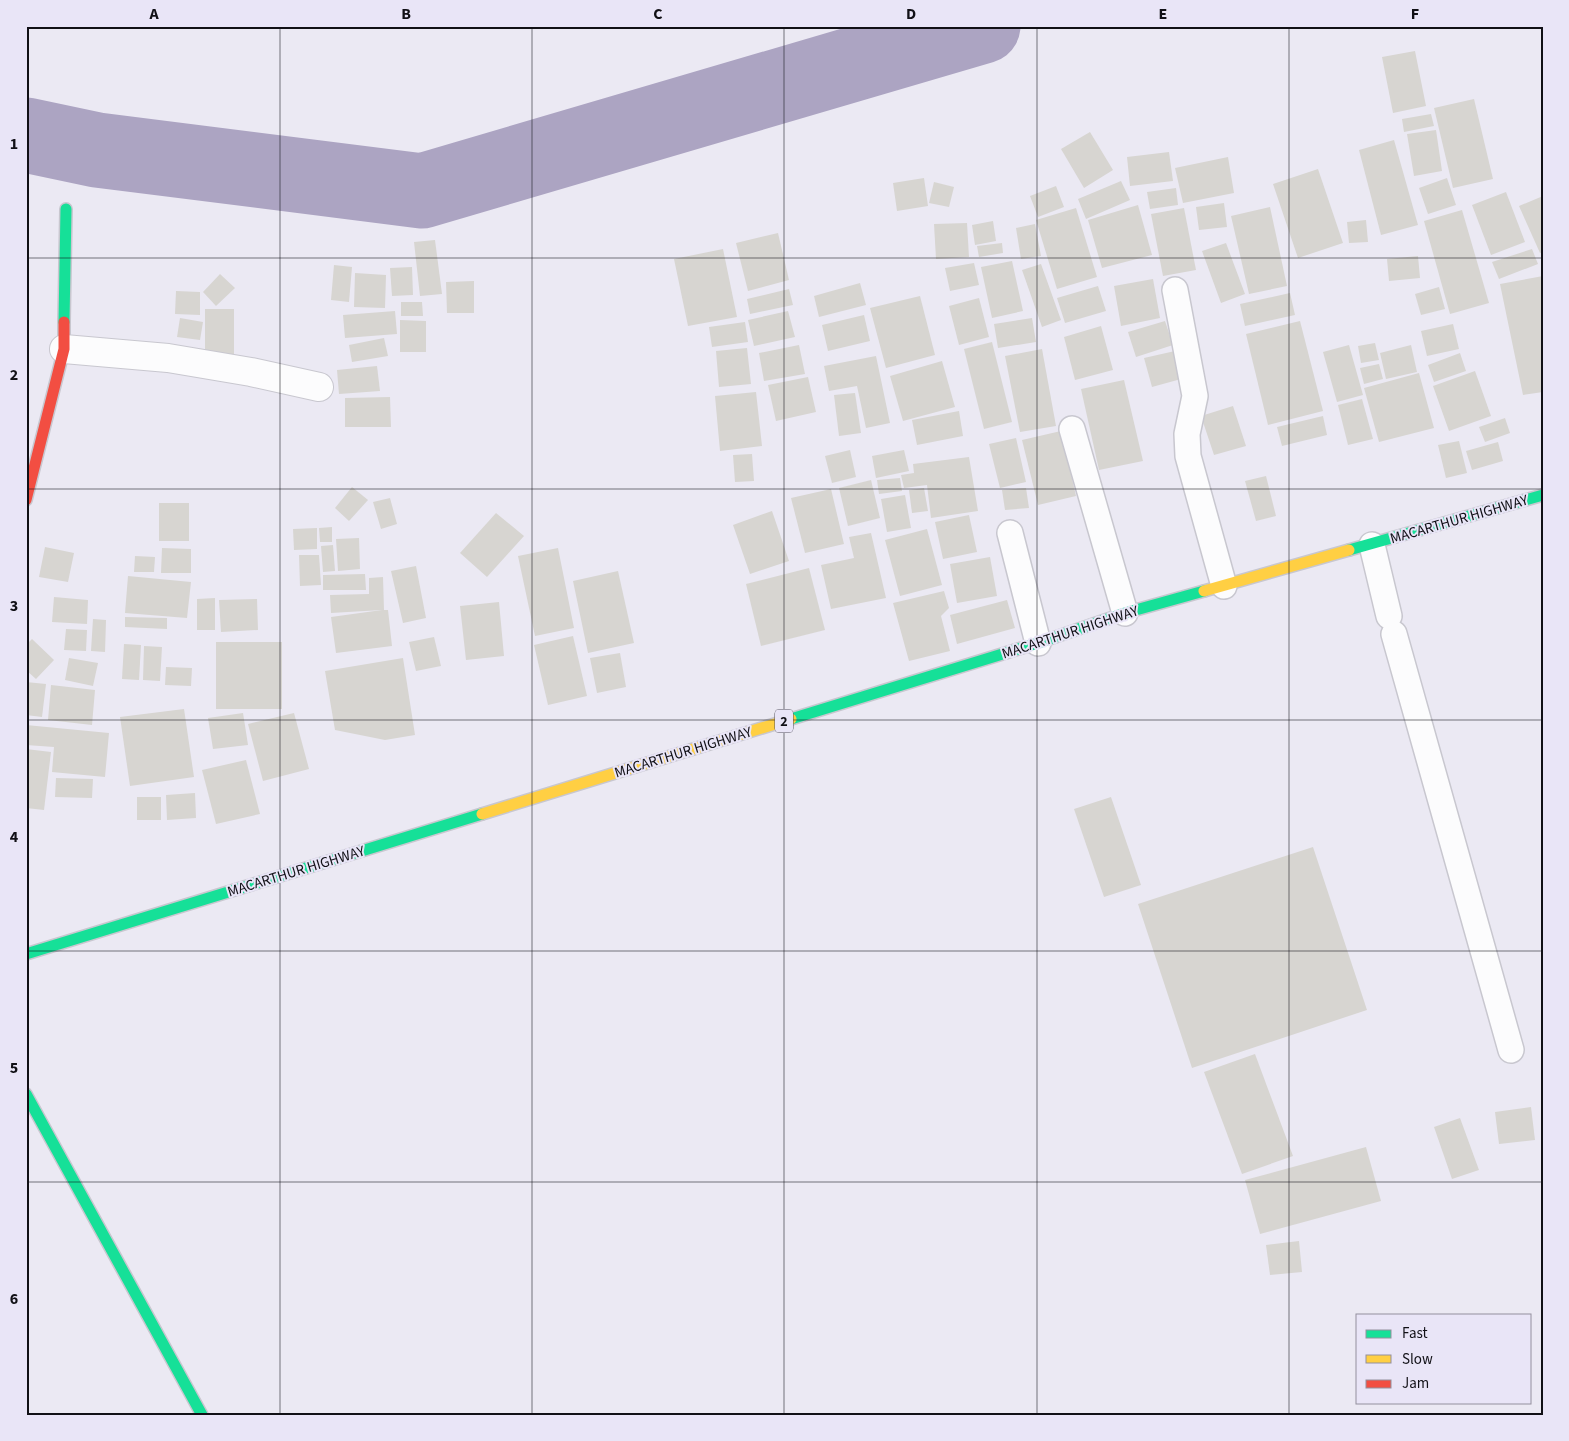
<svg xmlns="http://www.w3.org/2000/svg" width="1569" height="1441" font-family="'Source Sans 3',sans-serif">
  <rect width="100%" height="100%" fill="#ebe9f3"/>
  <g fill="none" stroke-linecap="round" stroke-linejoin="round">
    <polyline stroke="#aca4c2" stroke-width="75" points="26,135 97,150 422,191 983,26"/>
  </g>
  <g fill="#d7d5d1">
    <polygon points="1415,51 1426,106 1393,113 1382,57"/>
    <polygon points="1474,99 1493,179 1453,188 1434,108"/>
    <polygon points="1431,114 1434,126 1404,132 1402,119"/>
    <polygon points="1436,130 1442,171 1414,176 1407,134"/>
    <polygon points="1090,132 1113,170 1084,188 1061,149"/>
    <polygon points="1394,140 1418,225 1381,235 1359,150"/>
    <polygon points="1169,152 1173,181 1130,186 1127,157"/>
    <polygon points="1228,157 1234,193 1183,203 1175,168"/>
    <polygon points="1318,169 1343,243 1298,258 1273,184"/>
    <polygon points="924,178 928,206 897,211 893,183"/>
    <polygon points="1447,178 1456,205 1428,214 1419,188"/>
    <polygon points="1121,181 1130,200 1086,219 1078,199"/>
    <polygon points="934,182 954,187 949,207 929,203"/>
    <polygon points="1056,186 1064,207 1038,217 1030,196"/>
    <polygon points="1176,188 1178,205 1150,209 1147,192"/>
    <polygon points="1506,192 1525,242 1491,255 1472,205"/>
    <polygon points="1543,196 1543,252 1540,253 1519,206"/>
    <polygon points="1224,203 1227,227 1199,230 1196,207"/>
    <polygon points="1138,205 1152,255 1102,268 1088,220"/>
    <polygon points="1270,207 1287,286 1249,294 1231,216"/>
    <polygon points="1076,208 1097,277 1057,289 1036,220"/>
    <polygon points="1184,208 1196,270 1163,276 1151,214"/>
    <polygon points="1462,210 1489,303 1450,314 1424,221"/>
    <polygon points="1366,220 1368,242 1349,243 1347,222"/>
    <polygon points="993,221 996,241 975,245 972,225"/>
    <polygon points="967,223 969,257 936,259 934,224"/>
    <polygon points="1035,224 1041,256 1021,259 1016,228"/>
    <polygon points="778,233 789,280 748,291 736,243"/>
    <polygon points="435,240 442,294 420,296 414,242"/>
    <polygon points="1002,243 1003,253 979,257 977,246"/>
    <polygon points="1226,243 1245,294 1221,303 1202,251"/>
    <polygon points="723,249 737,317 688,326 674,259"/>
    <polygon points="1532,249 1538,264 1499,279 1492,262"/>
    <polygon points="1418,256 1420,278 1389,281 1387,259"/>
    <polygon points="1012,261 1023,311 992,318 981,267"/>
    <polygon points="974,263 979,285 950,291 945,268"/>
    <polygon points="1041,264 1061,320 1042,327 1022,270"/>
    <polygon points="334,265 352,267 349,302 331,300"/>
    <polygon points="412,267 413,295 392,296 390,268"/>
    <polygon points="355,273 386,275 385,308 354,307"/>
    <polygon points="220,274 235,288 216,306 203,292"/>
    <polygon points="1543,276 1543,392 1523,395 1500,284"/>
    <polygon points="1153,279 1160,318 1121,326 1114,286"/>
    <polygon points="474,281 474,313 447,313 446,282"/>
    <polygon points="860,283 866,305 819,317 814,296"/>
    <polygon points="1098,286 1106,311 1065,323 1057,298"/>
    <polygon points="1439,287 1445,309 1421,315 1415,294"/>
    <polygon points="789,289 793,305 750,314 747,299"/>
    <polygon points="176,291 200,292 200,315 175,314"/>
    <polygon points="1290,293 1295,315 1245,326 1240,304"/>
    <polygon points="920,296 935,355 886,368 870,308"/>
    <polygon points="979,298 989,337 959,345 949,306"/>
    <polygon points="401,302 422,302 423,316 401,316"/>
    <rect x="205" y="309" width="29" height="45"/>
    <polygon points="395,311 397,334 345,338 343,315"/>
    <polygon points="788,311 795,337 754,346 748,320"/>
    <polygon points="864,315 870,341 828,351 822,325"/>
    <polygon points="180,318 203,322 200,340 177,337"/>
    <polygon points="1032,318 1036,342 998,348 994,324"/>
    <polygon points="400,320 426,321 426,352 400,352"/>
    <polygon points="1165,321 1173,345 1136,357 1128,332"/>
    <polygon points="1300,321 1323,411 1268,425 1246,334"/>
    <polygon points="745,322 748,342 712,347 709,327"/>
    <polygon points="1453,324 1459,349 1427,356 1421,331"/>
    <polygon points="1101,326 1113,370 1075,380 1064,337"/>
    <polygon points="384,338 388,356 352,362 349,345"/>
    <polygon points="992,342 1012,422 984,429 964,349"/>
    <polygon points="1375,343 1379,360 1361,363 1358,346"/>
    <polygon points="799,345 805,374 764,381 759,353"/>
    <polygon points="1349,345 1363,395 1337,402 1323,352"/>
    <polygon points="1411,345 1417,372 1386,379 1380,353"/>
    <polygon points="747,348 751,384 719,387 716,351"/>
    <polygon points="1042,349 1056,426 1020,432 1005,356"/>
    <polygon points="1175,351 1181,379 1152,387 1144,358"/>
    <polygon points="1460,353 1466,371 1434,382 1428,365"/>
    <polygon points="876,356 890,423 866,428 857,386 829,391 824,366"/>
    <polygon points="942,361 955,407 903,421 890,376"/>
    <polygon points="1379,364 1383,379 1364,384 1360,368"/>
    <polygon points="377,366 380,391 339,394 337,370"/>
    <polygon points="1475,371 1491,416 1449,431 1433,386"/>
    <polygon points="1419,373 1434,428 1379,442 1364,388"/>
    <polygon points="808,377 816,412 776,421 768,385"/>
    <polygon points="1124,380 1143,461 1099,470 1081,389"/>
    <polygon points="756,392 762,446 720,451 715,396"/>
    <polygon points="855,393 861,433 839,436 834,395"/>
    <polygon points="390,397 391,427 345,427 345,398"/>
    <polygon points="1362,399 1373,439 1348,445 1338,405"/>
    <polygon points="1233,406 1246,446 1214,455 1201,416"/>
    <polygon points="959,411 963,436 917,445 912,420"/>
    <polygon points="1323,416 1327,435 1282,446 1277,427"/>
    <polygon points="1505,418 1510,433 1485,442 1479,427"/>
    <polygon points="1061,431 1076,496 1038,505 1022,440"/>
    <polygon points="1016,438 1026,482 1000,488 989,444"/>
    <polygon points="1459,441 1467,473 1446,478 1438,445"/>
    <polygon points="1498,442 1503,461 1472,470 1466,451"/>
    <polygon points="850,450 856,477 832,483 825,456"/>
    <polygon points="904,450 909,471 876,478 872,456"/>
    <polygon points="752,454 754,481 735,482 733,455"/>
    <polygon points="969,457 978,511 931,518 927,485 904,488 901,475 914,473 913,464"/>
    <polygon points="1266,476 1276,516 1256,521 1245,481"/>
    <polygon points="900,478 902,491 879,494 877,480"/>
    <polygon points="871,480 880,518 848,526 839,488"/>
    <polygon points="352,487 368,500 349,521 335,508"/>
    <polygon points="924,488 928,511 912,513 909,490"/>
    <polygon points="1026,488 1029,508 1005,510 1002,490"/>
    <polygon points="831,489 844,544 805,553 791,498"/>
    <polygon points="905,495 911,528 887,532 881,499"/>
    <polygon points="390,498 397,524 381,529 373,502"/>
    <rect x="159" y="503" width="30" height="38"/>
    <polygon points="772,511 789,561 750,574 733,525"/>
    <polygon points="496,513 524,536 487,577 460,553"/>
    <polygon points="969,515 977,552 943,559 935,522"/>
    <polygon points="332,527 332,542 320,542 319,528"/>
    <polygon points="317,528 317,549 294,550 293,529"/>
    <polygon points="927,529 942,585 900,596 885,540"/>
    <polygon points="871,533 886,598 831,609 821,565 854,558 849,537"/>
    <polygon points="359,538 360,569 338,571 336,539"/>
    <polygon points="333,545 335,571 323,572 321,546"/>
    <polygon points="45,547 74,553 68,582 39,577"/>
    <polygon points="162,548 191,549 191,573 161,573"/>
    <polygon points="558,548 574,628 535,636 518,556"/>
    <polygon points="299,555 319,555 321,585 300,586"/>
    <polygon points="135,556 155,557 154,572 134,572"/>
    <polygon points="990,557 997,596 957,603 950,564"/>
    <polygon points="416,566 426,618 403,623 391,571"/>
    <polygon points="809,568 825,630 761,646 746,584"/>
    <polygon points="618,571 634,643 588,653 573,581"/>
    <polygon points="365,574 366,590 323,590 323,575"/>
    <polygon points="128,576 191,582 187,618 125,613"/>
    <polygon points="383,577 384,610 388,610 392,646 336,653 331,617 382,610 331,613 330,595 369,594 369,578"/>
    <polygon points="944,591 949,608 941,616 950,651 909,661 893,603"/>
    <polygon points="54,597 88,600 87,624 52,622"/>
    <polygon points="215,598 215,630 197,630 197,599"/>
    <polygon points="257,599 258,630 221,632 219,600"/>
    <polygon points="1007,600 1015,628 957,644 950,615"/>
    <polygon points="499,602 504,656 466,660 460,606"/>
    <polygon points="125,617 167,618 167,629 125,627"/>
    <polygon points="93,619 106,620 105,652 91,651"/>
    <polygon points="66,629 87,630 86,651 64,650"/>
    <polygon points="573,636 587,696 548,705 534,645"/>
    <polygon points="434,637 441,666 416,671 409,642"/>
    <polygon points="32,639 54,660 36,679 26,670 26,645"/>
    <rect x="216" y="642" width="66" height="67"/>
    <polygon points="124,644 141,645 139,680 122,679"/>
    <polygon points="144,646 162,647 160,681 143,680"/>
    <polygon points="620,653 626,687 597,693 590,658"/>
    <polygon points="69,658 98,663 93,686 65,680"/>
    <polygon points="403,658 415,735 385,740 335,730 325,671"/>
    <polygon points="166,667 192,668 191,686 165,685"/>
    <polygon points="26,682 46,684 42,717 26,715"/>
    <polygon points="51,685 95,690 92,725 48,720"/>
    <polygon points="184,709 194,777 130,786 120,717"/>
    <polygon points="243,713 248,745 213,749 208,718"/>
    <polygon points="294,713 309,769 263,781 248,724"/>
    <polygon points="26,725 109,733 105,777 52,772 54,747 26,745"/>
    <polygon points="26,749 51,752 44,810 26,808"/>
    <polygon points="246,760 260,814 216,824 202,770"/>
    <polygon points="56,778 93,779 92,798 55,797"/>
    <polygon points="195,793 196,818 167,820 166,795"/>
    <rect x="137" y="797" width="24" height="23"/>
    <polygon points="1111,797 1141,885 1104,897 1074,809"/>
    <polygon points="1313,847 1367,1010 1192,1068 1138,904"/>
    <polygon points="1255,1054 1293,1156 1242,1174 1204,1072"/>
    <polygon points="1531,1107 1535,1140 1499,1144 1495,1112"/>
    <polygon points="1460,1118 1479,1170 1452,1179 1434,1127"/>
    <polygon points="1366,1147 1381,1201 1260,1234 1245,1180"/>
    <polygon points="1299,1241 1302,1272 1270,1275 1266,1245"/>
  </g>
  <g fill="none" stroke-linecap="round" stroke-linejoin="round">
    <g stroke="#c8c7cf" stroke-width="28">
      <g id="lane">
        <polyline points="1175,290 1195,396 1187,434 1188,456 1224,586"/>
        <polyline points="1072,429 1125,613"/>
        <polyline points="1010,533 1038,643"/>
        <polyline points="1372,545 1389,616"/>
        <polyline points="1394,634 1511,1050"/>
      </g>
    </g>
    <g stroke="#c8c7cf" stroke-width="30">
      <polyline id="street" points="64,349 168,358 251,372 319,387"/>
    </g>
    <g stroke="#c8c7cf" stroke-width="14">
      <g id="fast">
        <polyline points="64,322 66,209"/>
        <polyline points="1349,550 1543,495"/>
        <polyline points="791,719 1038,643 1125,613 1204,591"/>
        <polyline points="26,954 482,814"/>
        <polyline points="26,1094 202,1415"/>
      </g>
    </g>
    <g stroke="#c8c7cf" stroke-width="14">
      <g id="slow">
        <polyline points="1204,591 1349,550"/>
        <polyline points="482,814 791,719"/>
      </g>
    </g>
    <g stroke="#c8c7cf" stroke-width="14">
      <polyline id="jam" points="26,500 64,349 64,322"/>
    </g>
    <use href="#lane" stroke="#fcfcfd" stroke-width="25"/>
    <use href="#street" stroke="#fcfcfd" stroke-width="28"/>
    <use href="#fast" stroke="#16e098" stroke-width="11"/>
    <use href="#slow" stroke="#ffcf43" stroke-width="11"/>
    <use href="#jam" stroke="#f24e42" stroke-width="11"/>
  </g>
  <path fill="none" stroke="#111016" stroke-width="1" stroke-opacity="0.55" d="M 280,26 L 280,1415M 532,26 L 532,1415M 784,26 L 784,1415M 1037,26 L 1037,1415M 1289,26 L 1289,1415M 26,258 L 1543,258M 26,489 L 1543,489M 26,720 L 1543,720M 26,951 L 1543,951M 26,1182 L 1543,1182"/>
  <g text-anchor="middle" stroke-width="4" stroke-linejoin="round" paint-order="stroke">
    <rect fill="#e9e5f7" stroke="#52505a" stroke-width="1" x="775" y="709.5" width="18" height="23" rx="4"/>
    <g font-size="14" font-weight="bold" fill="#111016">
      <text x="784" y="726">2</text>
    </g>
    <g font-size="15" fill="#111016" stroke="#e9e5f7">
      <text transform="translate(1459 519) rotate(-16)" y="5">MACARTHUR HIGHWAY</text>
      <text transform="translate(1070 632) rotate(-18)" y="5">MACARTHUR HIGHWAY</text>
      <text transform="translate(683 752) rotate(-17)" y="5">MACARTHUR HIGHWAY</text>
      <text transform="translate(296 871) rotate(-17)" y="5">MACARTHUR HIGHWAY</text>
    </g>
  </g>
  <rect width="1569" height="1441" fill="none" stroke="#e9e5f7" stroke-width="55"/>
  <rect x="1356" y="1314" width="175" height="90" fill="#e9e5f7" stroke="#93909d"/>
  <rect x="1366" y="1330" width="25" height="8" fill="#16e098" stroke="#93909d"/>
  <text x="1402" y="1338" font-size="15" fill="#111016">Fast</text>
  <rect x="1366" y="1355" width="25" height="8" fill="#ffcf43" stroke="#93909d"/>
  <text x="1402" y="1364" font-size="15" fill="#111016">Slow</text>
  <rect x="1366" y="1380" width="25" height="8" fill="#f24e42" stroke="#93909d"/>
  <text x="1402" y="1388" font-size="15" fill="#111016">Jam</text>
  <rect x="28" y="28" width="1514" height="1386" fill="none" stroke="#111016" stroke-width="2"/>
  <g font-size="16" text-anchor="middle" font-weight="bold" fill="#111016">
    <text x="154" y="19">A</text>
    <text x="406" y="19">B</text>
    <text x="658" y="19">C</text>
    <text x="911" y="19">D</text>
    <text x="1163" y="19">E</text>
    <text x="1415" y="19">F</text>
    <text x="14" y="149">1</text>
    <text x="14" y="380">2</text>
    <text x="14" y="611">3</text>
    <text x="14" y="842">4</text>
    <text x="14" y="1073">5</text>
    <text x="14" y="1304">6</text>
  </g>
</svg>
